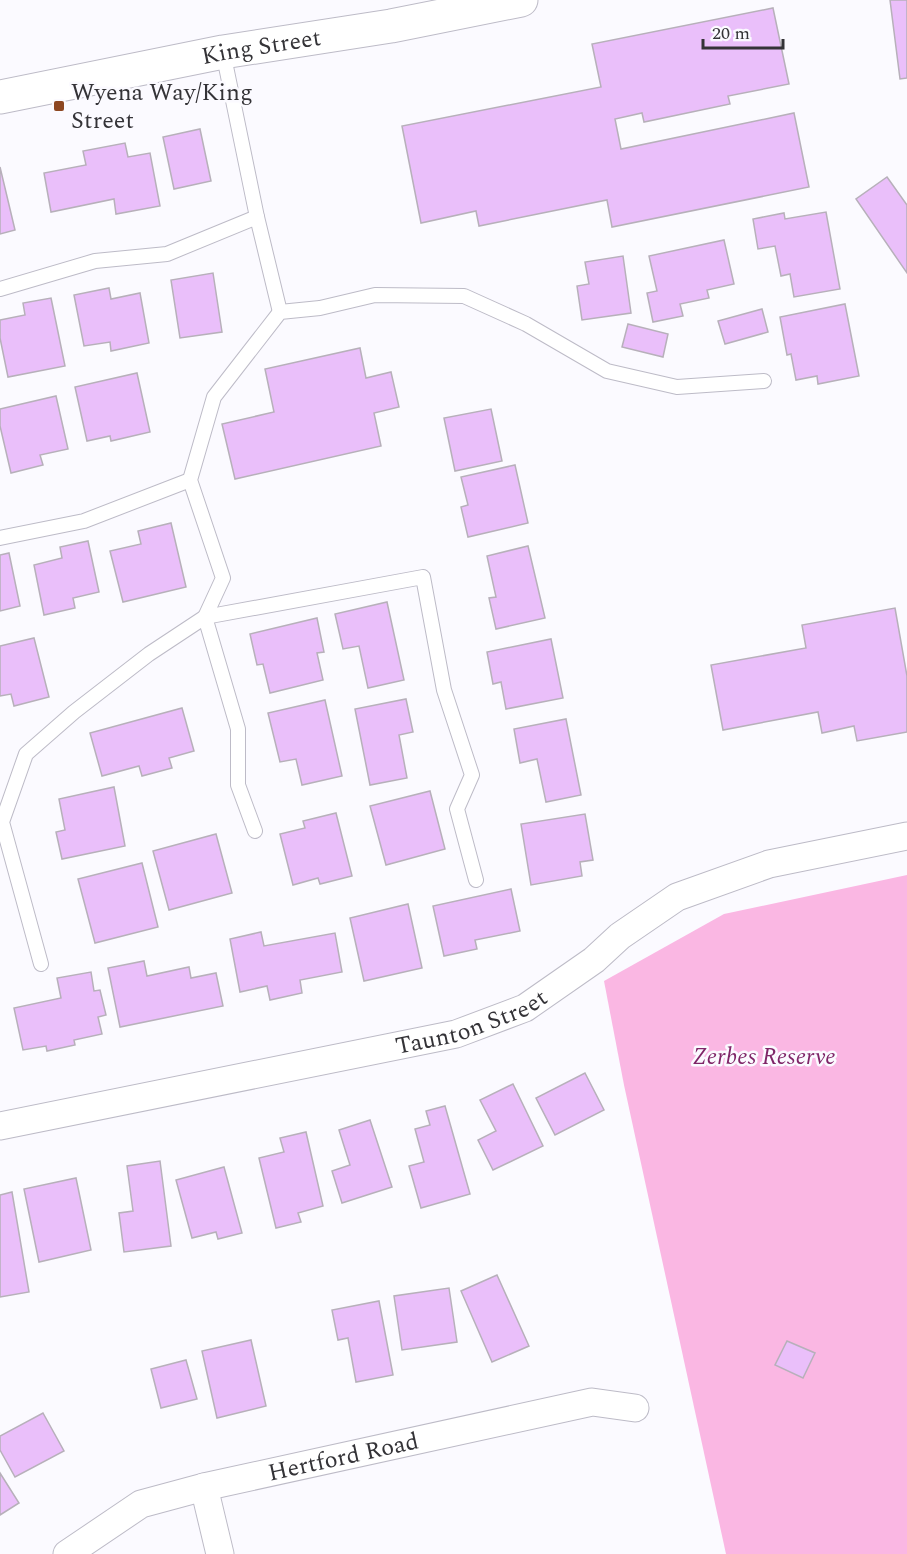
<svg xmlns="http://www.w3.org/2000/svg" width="907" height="1554" font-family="Spectral,serif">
  <rect width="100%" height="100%" fill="#fbfaff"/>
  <polygon fill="#fab7e3" points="907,875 907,1554 726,1554 624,1085 604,981 724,914"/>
  <g fill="#eabffa" stroke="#b7b0ba" stroke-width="1.5">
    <polygon points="890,0 907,0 907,78 900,79"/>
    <polygon points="773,8 789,84 728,96 730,104 644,122 642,113 615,119 621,149 794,113 809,187 612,227 607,200 479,226 476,211 421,223 402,126 601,87 592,44"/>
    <polygon points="200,129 211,181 174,189 163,137"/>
    <polygon points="125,143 128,157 150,153 160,206 116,214 114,199 51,212 44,173 86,165 83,151"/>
    <polygon points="0,167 15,230 0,234"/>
    <polygon points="887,177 907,205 907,273 856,199"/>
    <polygon points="826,212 840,289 794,297 790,274 781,276 775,246 758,249 753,219 784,213 785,219"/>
    <polygon points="724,240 734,284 707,290 709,298 680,304 683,316 653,322 647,293 657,291 649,256"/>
    <polygon points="623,256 631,313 582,320 577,286 589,284 585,262"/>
    <polygon points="213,273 222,332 180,338 171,280"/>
    <polygon points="109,288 111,299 140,293 149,343 111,351 110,342 84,346 74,295"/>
    <polygon points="51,298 65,366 8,377 0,338 0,320 25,315 23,303"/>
    <polygon points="845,304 859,376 818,384 817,376 796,380 791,354 787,355 780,317"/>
    <polygon points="762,309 768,332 725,344 718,321"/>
    <polygon points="628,324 668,334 663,357 622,347"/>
    <polygon points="360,348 366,378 391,372 399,407 374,413 381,446 235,479 222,424 274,412 265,369"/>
    <polygon points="137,373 150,432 111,441 110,436 87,441 75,387"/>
    <polygon points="56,396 68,449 40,455 43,465 11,473 0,426 0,409"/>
    <polygon points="491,409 502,461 455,471 444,418"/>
    <polygon points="515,465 528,523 468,537 461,507 468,505 461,477"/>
    <polygon points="171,523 186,587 123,602 110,551 141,544 138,531"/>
    <polygon points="88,541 99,592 73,598 75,608 44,615 34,565 62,558 60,547"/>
    <polygon points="528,546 545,618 496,629 489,598 496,597 487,556"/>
    <polygon points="9,553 20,606 0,611 0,555"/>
    <polygon points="387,602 404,680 368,688 359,646 343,649 335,614"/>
    <polygon points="895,608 907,676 907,732 857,741 854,726 822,733 818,712 723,730 711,665 806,648 802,625"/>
    <polygon points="317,618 324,652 317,653 323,680 270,693 263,664 257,665 250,634"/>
    <polygon points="34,638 49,697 14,706 11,694 0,696 0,646"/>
    <polygon points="551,639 563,698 506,709 501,682 493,684 487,652"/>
    <polygon points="406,699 413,732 399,735 407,778 370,785 355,709"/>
    <polygon points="325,700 342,776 302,785 296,759 280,762 268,713"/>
    <polygon points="182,708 194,751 169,758 172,768 142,776 139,766 102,776 90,733"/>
    <polygon points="566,719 581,795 546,802 537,759 520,763 514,729"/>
    <polygon points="114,787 125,846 62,859 56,832 65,830 59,799"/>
    <polygon points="430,791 445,849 386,865 370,806"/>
    <polygon points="336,813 352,876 320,884 318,878 293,885 280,834 305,828 303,821"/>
    <polygon points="585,814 593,860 580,862 582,876 531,885 521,824"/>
    <polygon points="216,834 232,893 169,910 153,851"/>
    <polygon points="142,863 158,927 95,943 78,879"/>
    <polygon points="511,889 520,931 475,940 477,949 444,956 433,906"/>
    <polygon points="408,904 422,968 364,981 350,918"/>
    <polygon points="261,932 264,946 335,933 342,972 300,980 302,993 270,1000 267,986 240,992 230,939"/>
    <polygon points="144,961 147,976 189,967 191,978 216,973 223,1006 120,1027 108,968"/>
    <polygon points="91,972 94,991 100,990 106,1015 98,1017 102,1034 74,1040 75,1045 47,1051 46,1046 23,1050 14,1008 61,998 57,978"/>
    <polygon points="585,1073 604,1110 555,1135 536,1098"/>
    <polygon points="513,1084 543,1146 493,1170 478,1140 496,1131 480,1100"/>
    <polygon points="445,1106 470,1194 421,1208 409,1166 424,1162 415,1129 430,1125 426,1111"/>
    <polygon points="370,1120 392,1187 342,1203 332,1171 350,1165 339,1130"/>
    <polygon points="306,1132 323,1206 298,1213 301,1222 276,1228 259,1158 284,1152 280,1138"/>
    <polygon points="160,1161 171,1246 124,1252 119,1213 133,1211 127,1166"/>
    <polygon points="224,1167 242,1233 218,1239 216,1232 192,1238 176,1180"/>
    <polygon points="76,1178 91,1250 39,1262 24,1189"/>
    <polygon points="12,1192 29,1292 0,1297 0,1195"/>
    <polygon points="497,1275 529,1346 492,1362 461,1291"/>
    <polygon points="449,1288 457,1342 402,1350 394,1296"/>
    <polygon points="379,1301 393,1375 356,1382 348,1338 338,1340 332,1310"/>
    <polygon points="251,1340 266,1406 217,1418 202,1351"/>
    <polygon points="787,1341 815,1353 803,1378 775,1365"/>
    <polygon points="186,1360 197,1399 161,1408 151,1369"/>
    <polygon points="43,1413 64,1451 15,1477 0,1450 0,1436"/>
    <polygon points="0,1473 19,1503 0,1515"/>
  </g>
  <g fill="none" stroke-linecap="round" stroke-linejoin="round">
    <g stroke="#bdbbc7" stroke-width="16">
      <g id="service">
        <polyline points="223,52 257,217 280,312"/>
        <polyline points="0,289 95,261 167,254 257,217"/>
        <polyline points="0,538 84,521 190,480"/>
        <polyline points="255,831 238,785 238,729 205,617 223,578 190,480 214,397 280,312 320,308 375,295 464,296 526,324 607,371 677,387 764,381"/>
        <polyline points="41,964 2,822 26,754 74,712 149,654 205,617 423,577 444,690 472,775 457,809 476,880"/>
      </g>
    </g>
    <g stroke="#bdbbc7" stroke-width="29">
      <g id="minor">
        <path id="s1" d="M 0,1126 L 456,1034 L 525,1008 L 594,960 L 620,936 L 677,897 L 769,864 L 907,836"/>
        <polyline points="204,1487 220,1554"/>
        <path id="s2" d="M 67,1554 L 141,1504 L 204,1487 L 592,1402 L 635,1408"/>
      </g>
    </g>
    <g stroke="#bdbbc7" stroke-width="35">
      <g id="secondary">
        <path id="s3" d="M 0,97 L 223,52 L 391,26 L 521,0"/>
      </g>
    </g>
    <use href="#service" stroke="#fff" stroke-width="14"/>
    <use href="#minor" stroke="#fff" stroke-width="27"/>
    <use href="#secondary" stroke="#fff" stroke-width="33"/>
  </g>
  <rect fill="#8d4721" stroke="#fbfaff" stroke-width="2" x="53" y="100" width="12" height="12" rx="3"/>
  <g text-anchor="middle" stroke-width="5" stroke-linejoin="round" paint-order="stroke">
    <g font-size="24" fill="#343337" stroke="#fbfaff">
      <text dy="8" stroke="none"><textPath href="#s3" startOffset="266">King Street</textPath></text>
      <text dy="8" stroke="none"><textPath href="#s1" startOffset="483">Taunton Street</textPath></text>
      <text dy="8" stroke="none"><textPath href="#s2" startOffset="297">Hertford Road</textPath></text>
    </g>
    <g font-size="24" fill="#343337" stroke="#fbfaff" text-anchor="start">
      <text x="71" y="100">Wyena Way/King<tspan x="71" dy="28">Street</tspan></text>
    </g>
    <g font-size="24" font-style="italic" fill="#7f2568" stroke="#fbfaff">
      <text x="764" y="1064">Zerbes Reserve</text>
    </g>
  </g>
  <path d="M703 39v9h80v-9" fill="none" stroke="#343337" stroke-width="3"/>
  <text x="712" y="39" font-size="18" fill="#343337" stroke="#fbfaff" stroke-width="4.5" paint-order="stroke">20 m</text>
</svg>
